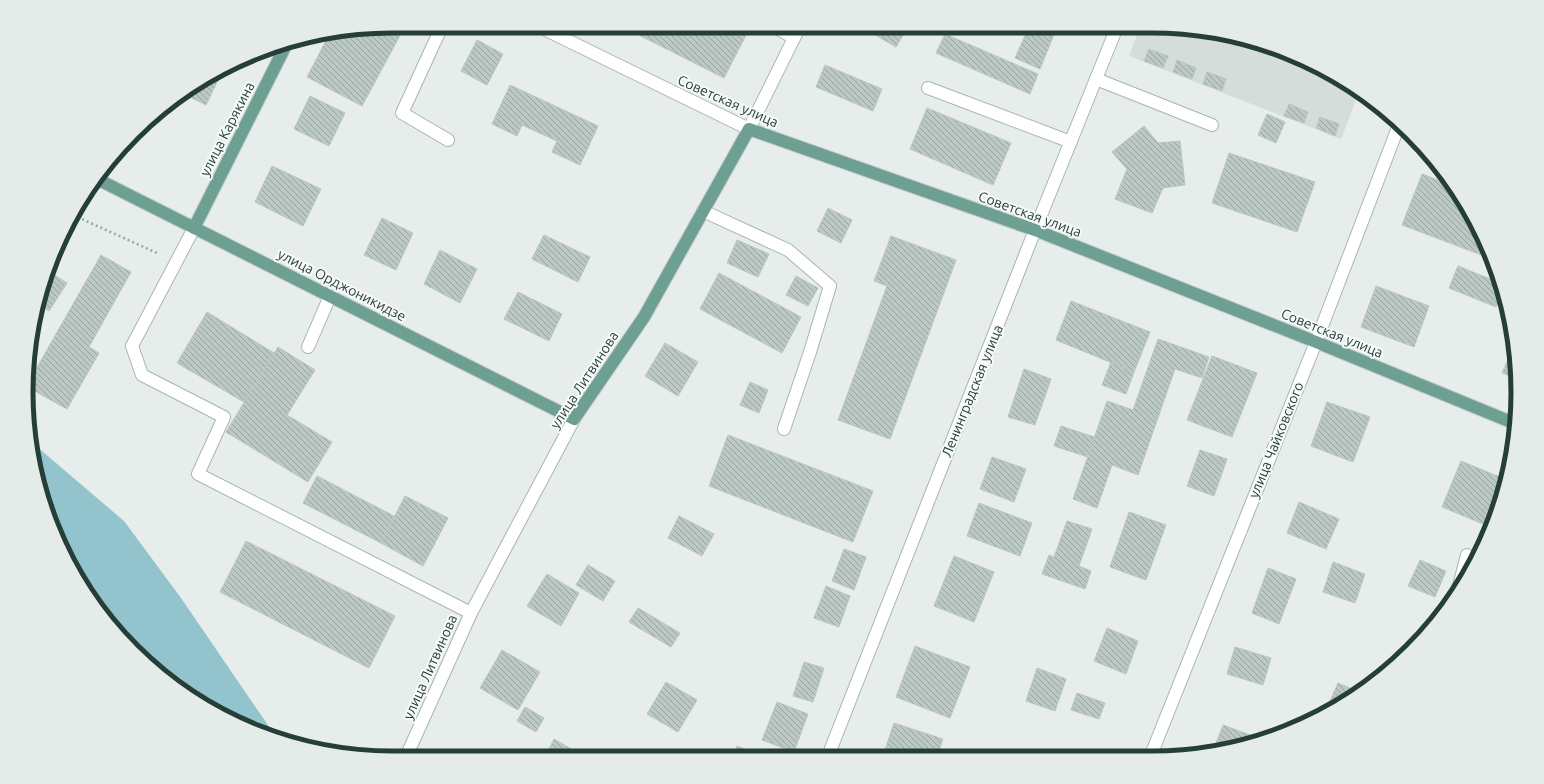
<svg xmlns="http://www.w3.org/2000/svg" width="1544" height="784" font-family="Ubuntu,sans-serif">
  <defs>
    <pattern id="building-back-hatch" width="6" height="6" patternUnits="userSpaceOnUse"><rect width="6" height="6" fill="#bbc8c3"/><path d="M-1 5l2 2M0 0l6 6M5-1l2 2" fill="none" stroke="#98a49f"/></pattern>
  </defs>
  <rect width="100%" height="100%" fill="#e6edea"/>
  <polygon fill="#d4ddd9" points="1140,27 1176,27 1247,38 1314,64 1359,92 1341,139 1129,56"/>
  <polygon fill="#93c4cd" points="29,440 124,521 181,598 276,737 230,720 133,651 64,554"/>
  <g fill="url(#building-back-hatch)" stroke="#b9c7c1">
    <polygon points="392,26 400,26 404,28 362,106 307,77 328,37"/>
    <polygon points="621,26 727,26 746,35 724,78"/>
    <polygon points="860,26 908,27 896,47"/>
    <polygon points="1029,27 1057,27 1040,69 1015,58"/>
    <polygon points="945,34 1038,74 1030,94 936,53"/>
    <polygon points="477,40 503,54 487,85 461,71"/>
    <polygon points="1149,49 1168,56 1163,68 1144,61"/>
    <polygon points="1177,60 1196,68 1192,79 1173,72"/>
    <polygon points="825,65 882,89 873,111 816,87"/>
    <polygon points="1207,72 1226,79 1222,91 1203,84"/>
    <polygon points="221,74 206,105 184,94"/>
    <polygon points="510,85 598,126 580,165 552,152 557,141 522,125 517,136 492,124"/>
    <polygon points="310,96 345,113 329,146 294,129"/>
    <polygon points="1289,104 1308,112 1304,123 1284,116"/>
    <polygon points="927,108 1011,143 993,185 910,149"/>
    <polygon points="1267,114 1285,122 1276,143 1258,135"/>
    <polygon points="1320,117 1339,124 1335,136 1316,128"/>
    <polygon points="1144,126 1158,143 1180,141 1185,185 1163,188 1152,213 1115,199 1127,169 1112,152"/>
    <polygon points="1229,153 1315,182 1297,232 1212,203"/>
    <polygon points="272,166 321,189 303,226 255,202"/>
    <polygon points="1422,174 1453,186 1469,209 1492,259 1402,225"/>
    <polygon points="828,208 852,220 841,243 817,231"/>
    <polygon points="382,218 413,233 396,270 364,255"/>
    <polygon points="544,235 590,257 578,282 532,259"/>
    <polygon points="891,236 956,260 890,439 838,420 887,286 874,281"/>
    <polygon points="737,240 769,254 758,277 727,263"/>
    <polygon points="440,250 477,269 460,303 424,284"/>
    <polygon points="101,255 131,272 89,347 99,353 67,409 31,389 31,378"/>
    <polygon points="1458,266 1500,283 1503,291 1496,307 1449,288"/>
    <polygon points="48,271 67,283 49,311 38,304"/>
    <polygon points="719,273 801,317 782,353 700,309"/>
    <polygon points="796,276 818,288 808,306 786,295"/>
    <polygon points="1376,286 1429,306 1414,347 1361,327"/>
    <polygon points="518,292 562,314 549,341 504,319"/>
    <polygon points="1071,301 1150,332 1134,372 1056,340"/>
    <polygon points="207,312 274,353 244,402 177,363"/>
    <polygon points="1158,339 1209,357 1202,378 1175,369 1138,475 1112,465 1097,508 1073,499 1107,401 1133,410"/>
    <polygon points="665,343 698,362 678,396 645,376"/>
    <polygon points="1515,343 1515,344 1516,379 1502,373"/>
    <polygon points="278,347 315,370 287,415 332,442 308,482 226,432"/>
    <polygon points="1212,356 1257,373 1232,437 1187,420"/>
    <polygon points="1111,362 1134,372 1126,394 1102,385"/>
    <polygon points="1024,369 1051,379 1035,425 1008,417"/>
    <polygon points="750,382 768,390 759,413 740,405"/>
    <polygon points="1327,402 1370,417 1353,462 1311,446"/>
    <polygon points="1061,426 1094,437 1088,457 1054,446"/>
    <polygon points="728,435 873,491 853,542 709,486"/>
    <polygon points="1200,450 1227,459 1214,496 1187,486"/>
    <polygon points="992,457 1026,469 1014,502 980,489"/>
    <polygon points="1461,461 1507,480 1506,487 1490,527 1442,507"/>
    <polygon points="317,476 394,516 381,543 303,503"/>
    <polygon points="405,496 448,518 423,566 381,543"/>
    <polygon points="1299,502 1339,519 1326,549 1287,533"/>
    <polygon points="979,503 1032,523 1020,556 967,536"/>
    <polygon points="1129,512 1166,525 1146,580 1110,567"/>
    <polygon points="679,516 714,534 702,556 668,538"/>
    <polygon points="1067,521 1092,529 1079,566 1091,571 1085,589 1042,574 1049,555 1054,557"/>
    <polygon points="246,541 395,616 369,668 220,592"/>
    <polygon points="844,549 866,557 854,590 832,581"/>
    <polygon points="954,556 994,572 974,622 934,606"/>
    <polygon points="1420,560 1446,571 1435,597 1408,586"/>
    <polygon points="1333,562 1365,574 1355,603 1323,592"/>
    <polygon points="588,565 615,581 603,601 576,585"/>
    <polygon points="1268,568 1296,579 1279,624 1252,613"/>
    <polygon points="547,574 579,593 561,626 527,606"/>
    <polygon points="826,586 850,596 839,627 814,618"/>
    <polygon points="638,608 680,633 671,647 629,622"/>
    <polygon points="1107,628 1138,641 1126,674 1094,661"/>
    <polygon points="915,646 970,667 950,718 896,697"/>
    <polygon points="1235,647 1271,658 1263,685 1227,674"/>
    <polygon points="502,650 540,672 518,710 480,688"/>
    <polygon points="804,662 824,668 813,702 793,696"/>
    <polygon points="1037,668 1066,679 1055,711 1026,701"/>
    <polygon points="666,682 697,700 678,732 647,714"/>
    <polygon points="1338,683 1359,692 1326,710"/>
    <polygon points="1077,693 1105,703 1099,719 1071,710"/>
    <polygon points="777,702 808,714 794,752 762,740"/>
    <polygon points="525,707 544,718 536,732 517,721"/>
    <polygon points="894,723 943,739 937,756 883,756"/>
    <polygon points="1223,725 1258,738 1258,739 1213,751"/>
    <polygon points="554,739 585,757 545,757"/>
    <polygon points="737,746 750,751 748,756 733,756"/>
    <polygon points="1039,750 1052,755 1036,755"/>
  </g>
  <g fill="none" stroke-linecap="round" stroke-linejoin="round">
    <g stroke="#a9b5b1" stroke-width="14">
      <g id="minor">
        <polyline points="442,26 402,113 448,140"/>
        <polyline points="538,26 749,129 800,26"/>
        <polyline points="773,26 794,38"/>
        <polyline points="1096,79 1212,125"/>
        <polyline points="928,88 1071,142"/>
        <polyline points="703,211 788,250 830,286 810,352 784,429"/>
        <polyline points="194,228 132,346 142,375 224,417 198,474 471,613"/>
        <polyline points="308,347 330,296"/>
        <polyline points="1459,586 1467,555"/>
        <polyline points="1151,755 1316,342 1399,125"/>
        <polyline points="828,756 1035,230 1117,27"/>
        <polyline points="406,757 471,613 574,419"/>
      </g>
    </g>
    <g stroke="#c2c9c7" stroke-width="14">
      <g id="major">
        <polyline points="97,179 574,419 644,317 749,129 1035,230 1316,342 1516,424"/>
        <polyline points="194,228 287,43"/>
      </g>
    </g>
    <polyline stroke="#89aea3" stroke-width="2.5" stroke-dasharray="2 3" stroke-linecap="butt" points="73,215 157,253"/>
    <use href="#minor" stroke="#fff" stroke-width="12"/>
    <use href="#major" stroke="#6e9f93" stroke-width="12"/>
  </g>
  <g text-anchor="middle" stroke-width="4" stroke-linejoin="round" paint-order="stroke">
    <g font-size="14" fill="#263e38" stroke="#f6faf8">
      <text transform="translate(728 101) rotate(24)" y="5">Советская улица</text>
      <text transform="translate(227 129) rotate(-63)" y="5">улица Карякина</text>
      <text transform="translate(1030 214) rotate(20)" y="5">Советская улица</text>
      <text transform="translate(342 285) rotate(27)" y="5">улица Орджоникидзе</text>
      <text transform="translate(1332 333) rotate(22)" y="5">Советская улица</text>
      <text transform="translate(584 380) rotate(-57)" y="5">улица Литвинова</text>
      <text transform="translate(972 391) rotate(-68)" y="5">Ленинградская улица</text>
      <text transform="translate(1276 440) rotate(-68)" y="5">улица Чайковского</text>
      <text transform="translate(430 667) rotate(-66)" y="5">улица Литвинова</text>
    </g>
  </g>
  <path d="M0 0H1544V784H0ZM392 33H1152A359 359 0 0 1 1511 392V392A359 359 0 0 1 1152 751H392A359 359 0 0 1 33 392V392A359 359 0 0 1 392 33Z" fill="#e5ebe9" fill-rule="evenodd"/>
  <path fill="none" stroke="#263e38" stroke-width="5" d="M392 33H1152A359 359 0 0 1 1511 392V392A359 359 0 0 1 1152 751H392A359 359 0 0 1 33 392V392A359 359 0 0 1 392 33Z"/>
</svg>
